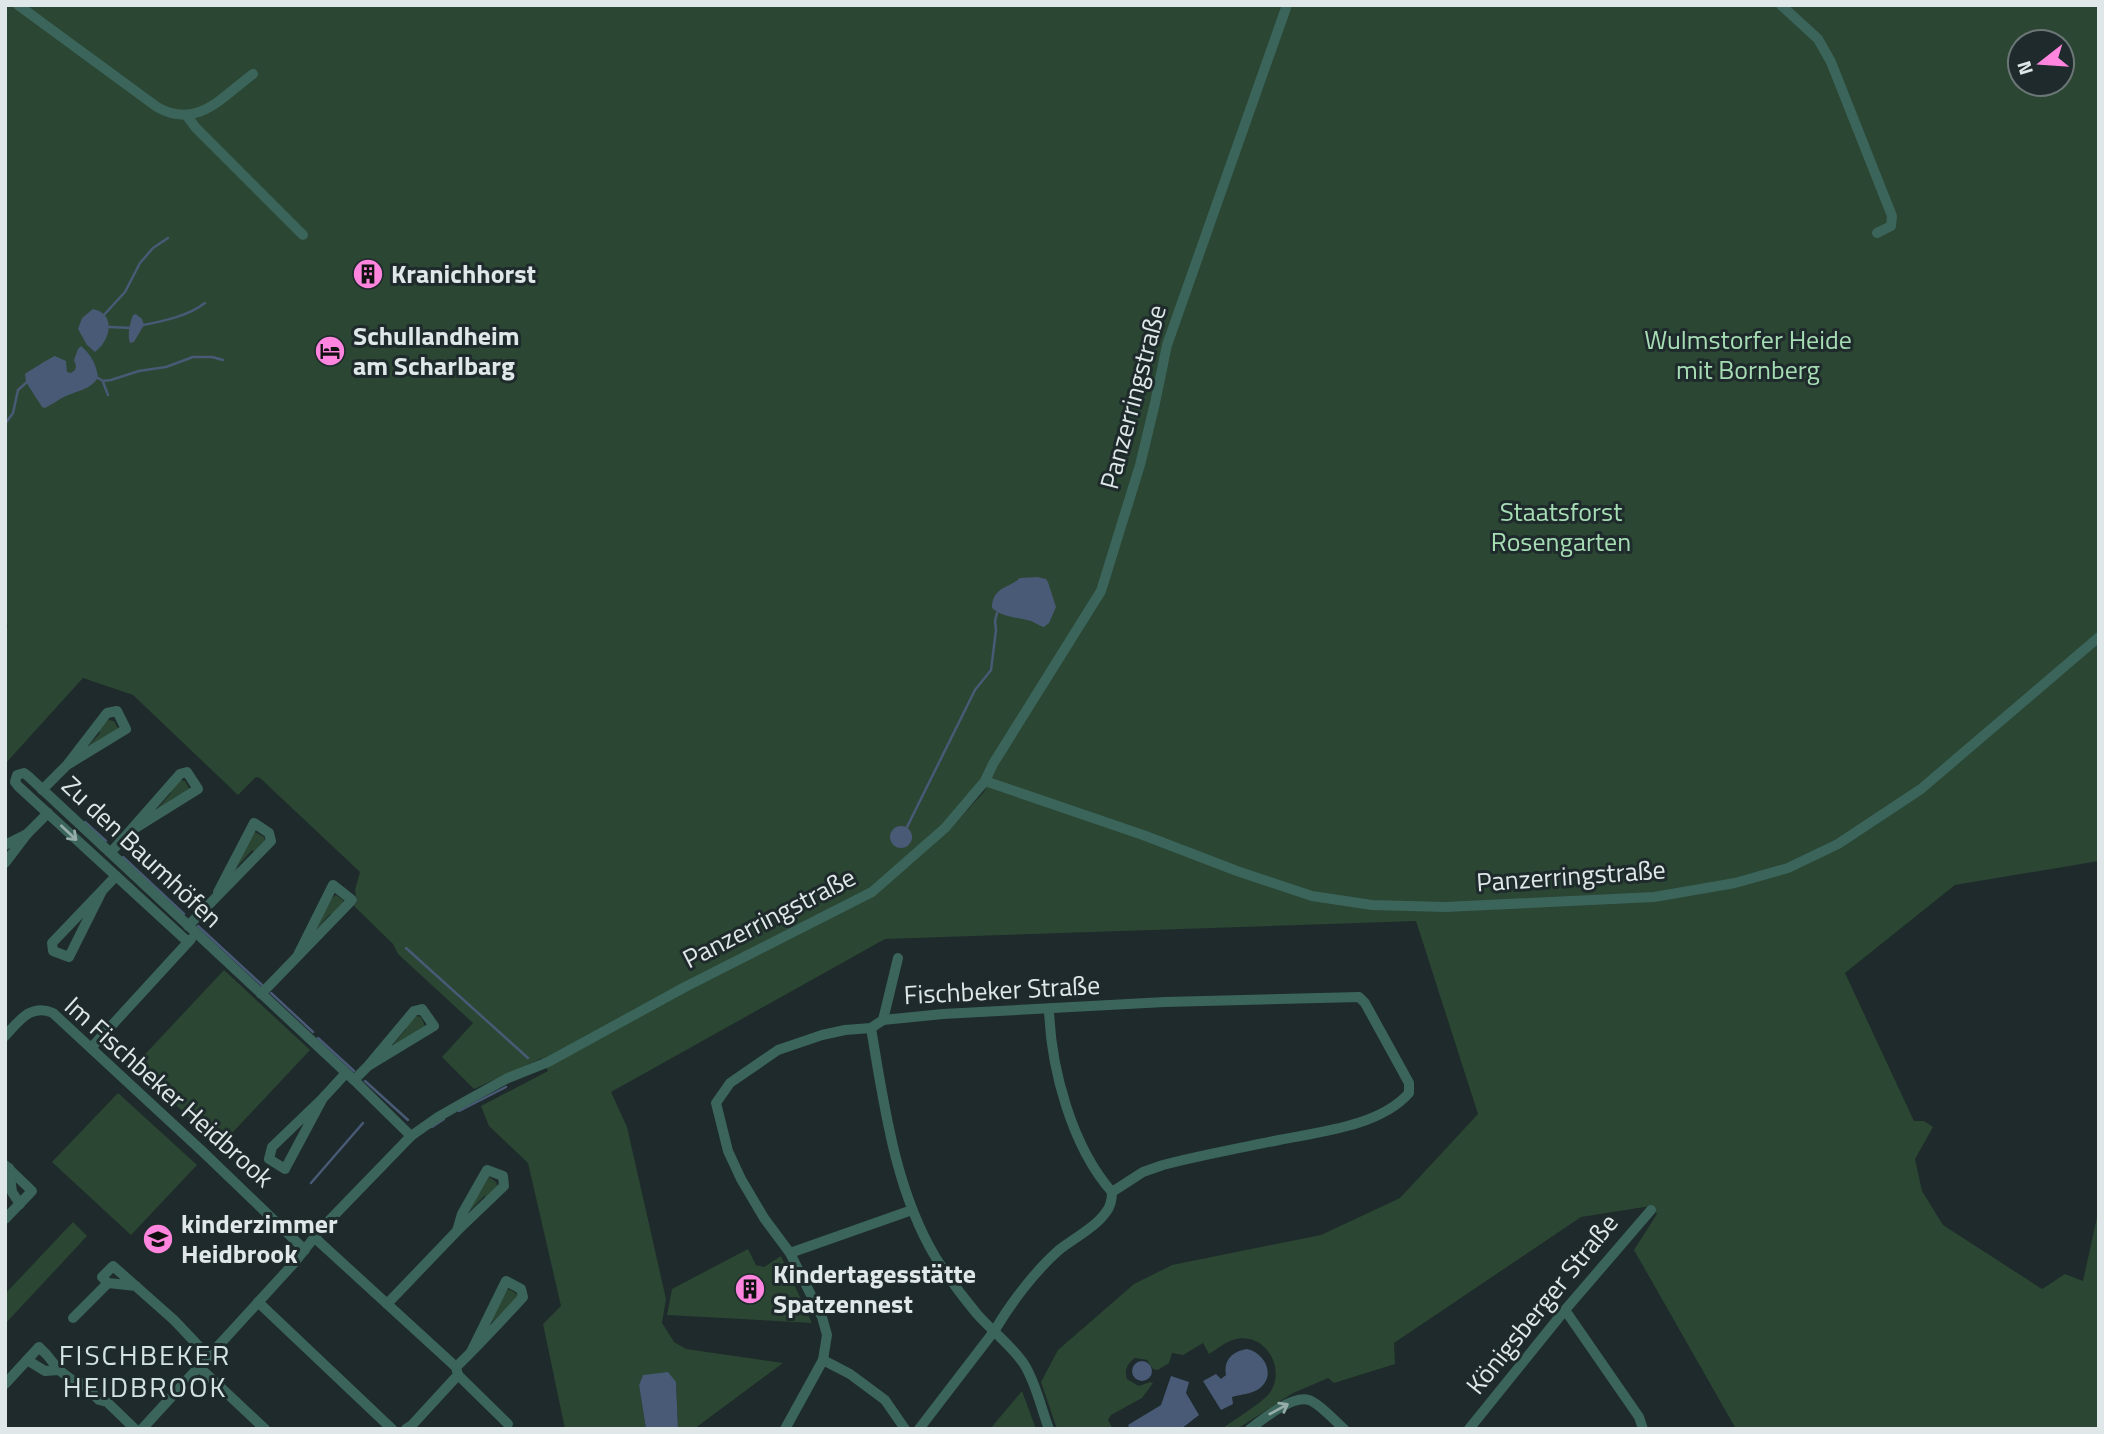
<svg xmlns="http://www.w3.org/2000/svg" width="2104" height="1434" font-family="'Titillium Web',sans-serif">
  <rect width="100%" height="100%" fill="#1e2a2b"/>
  <g fill="#2b4632" fill-rule="evenodd">
    <path d="M 5,5 L 2099,5 L 2099,861 L 1955,885 L 1845,973 L 1914,1121 L 1924,1121 L 1933,1127 L 1915,1159 L 1922,1191 L 1943,1225 L 2042,1289 L 2065,1274 L 2083,1281 L 2099,1208 L 2099,1429 L 1736,1429 L 1634,1250 L 1657,1214 L 1651,1206 L 1581,1217 L 1394,1343 L 1395,1364 L 1334,1383 L 1328,1378 L 1293,1393 L 1237,1429 L 1223,1428 C 1235,1419 1264,1402 1271,1391 C 1286,1366 1263,1330 1233,1340 C 1225,1342 1216,1350 1209,1354 L 1203,1343 L 1183,1355 L 1172,1353 L 1169,1363 L 1158,1370 L 1153,1369 L 1147,1360 L 1135,1358 C 1127,1364 1124,1370 1127,1379 L 1139,1386 L 1150,1382 L 1153,1383 L 1142,1398 L 1111,1415 L 1108,1420 L 1113,1429 L 1057,1429 L 1041,1382 L 1058,1350 L 1134,1284 L 1172,1265 L 1321,1235 L 1400,1198 L 1478,1114 L 1416,921 L 885,939 L 611,1092 L 627,1127 L 666,1299 L 662,1323 L 674,1342 L 686,1349 L 783,1363 L 694,1429 L 678,1429 L 676,1382 L 643,1375 L 639,1385 L 646,1429 L 565,1429 L 543,1324 L 561,1306 L 528,1163 L 489,1126 L 481,1106 L 548,1071 L 542,1058 L 474,1089 L 442,1057 L 473,1023 L 398,954 L 393,944 L 354,906 L 357,902 L 355,890 L 360,872 L 260,778 L 256,777 L 238,795 L 133,695 L 83,678 L 5,764 L 5,629 L 8,626 L 5,623 ZM 2020,42 L 2062,42 L 2062,84 L 2020,84 ZM 1101,591 L 996,767 L 984,792 L 948,831 L 908,867 L 904,865 L 985,781 Z"/>
    <polygon points="108,720 114,721 118,728 81,754 100,733 98,730"/>
    <polygon points="180,780 185,781 190,790 152,815 171,793 169,790"/>
    <polygon points="255,832 264,837 265,840 254,852 252,850 237,867 238,869 234,874 231,871 252,834"/>
    <polygon points="336,895 343,900 343,906 333,916 330,914 316,930 318,932 313,937 310,935 330,899"/>
    <polygon points="224,970 310,1050 220,1146 134,1066"/>
    <polygon points="416,1016 421,1017 425,1026 388,1051 406,1029 404,1027"/>
    <polygon points="118,1093 197,1165 131,1235 52,1162"/>
    <polygon points="489,1177 495,1181 498,1186 488,1198 484,1196 464,1217"/>
    <polygon points="73,1222 87,1236 5,1324 5,1294"/>
    <polygon points="748,1249 756,1265 764,1267 781,1256 812,1323 667,1315 672,1289"/>
    <polygon points="509,1289 518,1295 519,1298 484,1329 507,1290"/>
    <polygon points="1022,1391 1036,1429 990,1429"/>
  </g>
  <g fill="#485a75">
    <path d="M 93,309 C 117,314 110,341 95,352 L 87,345 L 78,329 L 82,318 Z"/>
    <path d="M 136,314 L 142,319 L 144,325 L 134,342 L 130,343 C 127,336 130,322 133,315 Z"/>
    <path d="M 81,346 C 91,354 97,366 98,378 C 89,390 80,390 66,396 C 59,399 53,404 45,408 L 42,407 L 26,382 L 25,374 C 27,372 52,357 55,356 L 66,361 L 67,372 L 71,373 L 75,370 L 76,366 L 74,360 L 78,349 Z"/>
    <path d="M 1037,577 L 1046,579 L 1048,582 L 1056,607 L 1049,623 L 1044,627 C 1037,625 1034,621 1027,620 C 1015,617 1002,617 992,608 C 992,587 1009,588 1020,578 Z"/>
    <circle cx="901" cy="837" r="11"/>
    <path d="M 1247,1349 C 1265,1353 1276,1375 1260,1388 C 1253,1394 1241,1394 1232,1397 L 1233,1404 L 1221,1410 L 1203,1381 L 1216,1374 L 1221,1379 L 1226,1375 C 1223,1360 1233,1351 1247,1349 Z"/>
    <circle cx="1142" cy="1371" r="10"/>
    <polygon points="668,1372 676,1382 678,1429 646,1429 639,1385 643,1375"/>
    <polygon points="1171,1376 1189,1382 1186,1393 1199,1415 1181,1429 1130,1429 1128,1425 1161,1405"/>
  </g>
  <g fill="none" stroke-linecap="round" stroke-linejoin="round">
    <g stroke="#485a75" stroke-width="2.5">
      <polyline points="102,317 125,292 140,263 153,248 168,238"/>
      <path d="M 143,325 C 164,321 188,316 205,303"/>
      <polyline points="108,327 133,328"/>
      <polyline points="98,378 103,381 111,380 139,371 166,367 193,357 212,357 223,360"/>
      <polyline points="103,382 108,395"/>
      <polyline points="5,424 13,413 18,390 27,382"/>
      <polyline points="85,822 106,841"/>
      <polyline points="907,827 975,690 991,670 996,630 995,621 997,613"/>
      <polyline points="123,857 184,914"/>
      <polyline points="198,926 262,985"/>
      <polyline points="406,948 528,1058"/>
      <polyline points="271,993 313,1032"/>
      <polyline points="318,1038 354,1071"/>
      <polyline points="365,1081 408,1120"/>
      <polyline points="459,1111 506,1087"/>
      <polyline points="432,1127 444,1119"/>
      <polyline points="311,1183 363,1123"/>
    </g>
    <g stroke="#3b645b" stroke-width="10">
      <path d="M 18,5 L 157,107 C 197,130 222,97 253,74"/>
      <polyline points="1781,5 1818,39 1831,62 1892,216 1891,226 1877,233"/>
      <polyline points="187,116 196,128 303,235"/>
      <polyline points="985,781 1143,835 1237,871 1312,896 1372,905 1445,907 1654,897 1735,883 1788,868 1838,844 1921,789 2099,637"/>
      <polyline points="42,790 67,765 126,729 117,711 107,713 67,765"/>
      <polyline points="5,845 27,834"/>
      <polyline points="111,852 129,832 198,789 187,772 180,774 129,832"/>
      <polyline points="5,863 27,834 48,813"/>
      <polyline points="102,891 69,957 53,951 52,943 116,876"/>
      <polyline points="188,926 271,841 269,833 254,823 218,892"/>
      <polyline points="188,942 18,786 15,782 17,775 24,773 28,776 354,1080 411,1136"/>
      <polyline points="261,994 352,900 333,885 297,957"/>
      <path d="M 1049,1010 C 1051,1069 1072,1147 1112,1192"/>
      <polyline points="883,1020 898,958"/>
      <path d="M 871,1028 C 884,1105 895,1190 936,1258 C 948,1277 962,1296 977,1314 C 992,1331 1011,1345 1024,1364 C 1036,1383 1041,1408 1049,1429"/>
      <path d="M 5,1036 C 19,1021 31,1003 53,1013 L 202,1151 L 305,1250"/>
      <polyline points="91,1048 191,939"/>
      <polyline points="354,1080 368,1066 434,1026 422,1009 414,1011 368,1066"/>
      <polyline points="323,1098 272,1147 269,1159 285,1169 323,1098 346,1073"/>
      <polyline points="5,1165 32,1191 5,1219"/>
      <polyline points="9,1168 12,1192 20,1204"/>
      <polyline points="315,1238 456,1367 458,1375 412,1425 406,1429"/>
      <polyline points="790,1253 912,1210"/>
      <polyline points="136,1286 108,1283 102,1277 113,1266 174,1320 209,1357"/>
      <polyline points="258,1302 392,1429"/>
      <polyline points="387,1304 457,1231 504,1186 503,1176 487,1170 462,1214 457,1231"/>
      <polyline points="1565,1310 1639,1417 1643,1429"/>
      <polyline points="73,1318 108,1283"/>
      <polyline points="27,1360 45,1371 59,1370"/>
      <polyline points="823,1360 850,1374 885,1400 905,1429"/>
      <polyline points="199,1367 265,1429"/>
      <path d="M 456,1367 C 479,1345 501,1321 523,1297 L 521,1289 L 506,1281 L 471,1352"/>
      <polyline points="458,1375 508,1424"/>
      <polyline points="5,1384 39,1347 47,1355 59,1370 72,1380 83,1384 99,1400 107,1402 135,1429"/>
      <polyline points="142,1429 295,1262 320,1230 411,1136 438,1117 466,1101 508,1078 548,1062 685,987 872,892 945,828 985,781 993,764 1101,591 1140,465 1155,403 1167,345 1287,5"/>
      <path d="M 785,1429 L 823,1360 L 827,1335 L 822,1317 L 790,1253 L 764,1218 L 741,1179 L 728,1151 L 716,1103 L 730,1083 L 778,1050 L 822,1035 L 845,1030 L 871,1028 L 883,1020 L 943,1014 L 1165,1002 L 1359,997 L 1365,1003 L 1409,1083 L 1409,1093 C 1380,1126 1320,1132 1279,1140 C 1240,1148 1201,1155 1163,1165 L 1143,1172 L 1112,1192 C 1112,1200 1111,1206 1106,1212 C 1096,1227 1073,1239 1059,1250 C 1036,1270 1010,1304 995,1330 L 919,1429"/>
      <path d="M 1250,1429 C 1263,1419 1292,1395 1309,1400 C 1319,1403 1335,1421 1344,1429"/>
      <polyline points="1469,1429 1565,1310 1651,1210"/>
    </g>
  </g>
  <defs><path id="oneway-shaft" d="M-6 0H5M1.5-3L5.5 0L1.5 3" fill="none" stroke-width="1.6" stroke-linecap="round" stroke-linejoin="round" transform="scale(1.75)"/></defs>
  <g stroke="#95aca9">
    <use href="#oneway-shaft" transform="translate(69 833) rotate(43)"/>
    <use href="#oneway-shaft" transform="translate(1279 1409) rotate(-29)"/>
  </g>
  <defs>
    <g id="building-disc" transform="scale(1.575)"><circle r="9.5" fill="#ff85df" stroke="#1e2a2b"/><path d="M-4-6H4V6H1V3H-1V6H-4ZM-2.5-4.3h1.7v1.8h-1.7ZM.8-4.3h1.7v1.8H.8ZM-2.5-1h1.7V.8h-1.7ZM.8-1h1.7V.8H.8Z" fill="#111"/></g>
    <g id="hotel-disc" transform="scale(1.575)"><circle r="9.5" fill="#ff85df" stroke="#1e2a2b"/><path d="M-6-4.5h1.5V1H6V5H4.5V3h-9V5H-6ZM-4 0a1.8 1.8 0 1 1 3.6 0ZM.5 0V-2.5h3Q6-2.5 6 0Z" fill="#111"/></g>
    <g id="school-disc" transform="scale(1.575)"><circle r="9.5" fill="#ff85df" stroke="#1e2a2b"/><path d="M0-5L7-2L0 1L-7-2ZM-4 1L0 2.5L4 1V4Q0 6-4 4Z" fill="#111"/></g>
  </defs>
  <g fill-rule="evenodd">
    <use href="#building-disc" x="368" y="274"/>
    <use href="#hotel-disc" x="330" y="351"/>
    <use href="#school-disc" x="158" y="1239"/>
    <use href="#building-disc" x="750" y="1289"/>
  </g>
  <g text-anchor="middle" stroke-width="6" stroke-linejoin="round" paint-order="stroke">
    <g font-size="26" font-weight="bold" fill="#dfe7e8" stroke="#1e2a2b" text-anchor="start">
      <text x="391" y="283">Kranichhorst</text>
      <text x="353" y="345">Schullandheim<tspan x="353" dy="30">am Scharlbarg</tspan></text>
      <text x="181" y="1233">kinderzimmer<tspan x="181" dy="30">Heidbrook</tspan></text>
      <text x="773" y="1283">Kindertagesstätte<tspan x="773" dy="30">Spatzennest</tspan></text>
    </g>
    <g font-size="26" fill="#a6ddb4" stroke="#1e2a2b">
      <text x="1748" y="349">Wulmstorfer Heide<tspan x="1748" dy="30">mit Bornberg</tspan></text>
      <text x="1561" y="521">Staatsforst<tspan x="1561" dy="30">Rosengarten</tspan></text>
    </g>
    <g font-size="26" fill="#dfe7e8" stroke="#1e2a2b">
      <text transform="translate(1133 397) rotate(-75)" y="9">Panzerringstraße</text>
      <text transform="translate(142 852) rotate(43)" y="9">Zu den Baumhöfen</text>
      <text transform="translate(1571 876) rotate(-4)" y="9">Panzerringstraße</text>
      <text transform="translate(769 918) rotate(-27)" y="9">Panzerringstraße</text>
      <text transform="translate(1002 990) rotate(-3)" y="9">Fischbeker Straße</text>
      <text transform="translate(169 1092) rotate(42)" y="9">Im Fischbeker Heidbrook</text>
      <text transform="translate(1542 1304) rotate(-51)" y="9">Königsberger Straße</text>
    </g>
    <g font-size="28" letter-spacing="2" fill="#d3e3e4" stroke="#1e2a2b">
      <text x="145" y="1365">FISCHBEKER<tspan x="145" dy="32">HEIDBROOK</tspan></text>
    </g>
  </g>
  <rect width="2104" height="1434" fill="none" stroke="#dfe7e8" stroke-width="14"/>
  <g transform="translate(2041 63) rotate(253)"><circle r="33" fill="#1e2a2b" stroke="#6b7677" stroke-width="2"/>
  <path d="M0-5L12 26L0 18L-12 26Z" fill="#ff85df"/>
  <text y="-10" font-size="19" font-weight="bold" text-anchor="middle" fill="#dfe7e8">N</text>
  </g>
</svg>
